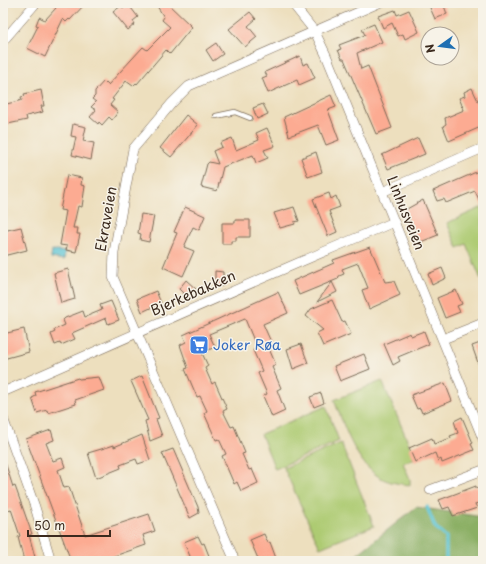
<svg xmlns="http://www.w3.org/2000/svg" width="486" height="564" font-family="'Playpen Sans',sans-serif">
  <rect width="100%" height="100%" fill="#f7f3e8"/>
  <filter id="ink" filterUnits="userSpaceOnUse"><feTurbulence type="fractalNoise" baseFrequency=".025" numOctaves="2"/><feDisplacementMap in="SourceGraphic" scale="8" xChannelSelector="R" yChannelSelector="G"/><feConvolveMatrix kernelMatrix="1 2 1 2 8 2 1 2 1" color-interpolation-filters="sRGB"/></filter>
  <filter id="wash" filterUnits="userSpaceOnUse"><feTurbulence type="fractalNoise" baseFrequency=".012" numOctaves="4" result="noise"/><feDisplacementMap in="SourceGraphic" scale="16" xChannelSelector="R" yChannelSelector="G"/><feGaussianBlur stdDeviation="0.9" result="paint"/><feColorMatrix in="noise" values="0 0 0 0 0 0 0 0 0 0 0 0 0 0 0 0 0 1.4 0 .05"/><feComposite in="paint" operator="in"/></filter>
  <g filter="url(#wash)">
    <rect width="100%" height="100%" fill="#eddfbe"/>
    <g fill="#adcb72" stroke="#747a48">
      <polygon points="483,207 483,284 466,244 458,248 447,223"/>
      <path d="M 382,381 L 415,458 L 403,463 L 410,479 L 410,485 C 402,484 392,483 385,480 C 356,467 345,427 334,400 Z"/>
      <polygon points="326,406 339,441 275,469 261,434"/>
      <polygon points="341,443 374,526 320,548 284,468"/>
    </g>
    <polygon fill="#8aaf64" stroke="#626c41" points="416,507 483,517 483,561 349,561"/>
    <polygon fill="#5bc5d5" stroke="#4b787a" points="52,250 65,252 64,260 51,258"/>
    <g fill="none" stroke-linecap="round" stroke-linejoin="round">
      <polyline stroke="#5bc5d5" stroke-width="3.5" points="427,507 435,527 446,537 446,561"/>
    </g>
    <g id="blocks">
      <g fill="#fcab92">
        <polygon points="52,3 86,3 70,20 69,19 66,22 63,19 45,57 27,48 38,26 36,25 39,17 45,20 56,8"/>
        <polygon points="155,3 167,3 192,27 170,54 166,50 137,84 136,83 133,86 126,81 112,99 114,100 110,105 118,112 112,120 109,117 102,125 99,122 98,124 90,117 96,110 91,107 96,102 92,99 95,96 95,91 104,81 108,85 143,47 147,50 170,27 162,20 164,17"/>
        <polygon points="428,3 443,3 447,14 435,19"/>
        <polygon points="128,4 138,17 133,21 135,24 128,30 113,12 121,6 123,8"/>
        <polygon points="395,10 397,15 409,10 419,32 405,39 403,34 398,36 392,23 383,28 378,16"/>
        <polygon points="250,12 256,19 248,26 257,37 245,47 229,29"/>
        <polygon points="374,24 382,42 357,53 361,69 368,66 392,128 376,134 344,59 342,59 338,50 341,49 339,45 365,35 362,29"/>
        <polygon points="216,43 223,54 213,61 206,50"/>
        <polygon points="300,56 303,65 308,63 315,78 299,85 297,80 268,93 262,78 267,76 265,72"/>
        <polygon points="472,88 479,103 483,101 483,126 449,141 443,126 446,124 445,118 464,110 459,98 465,96 464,92"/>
        <polygon points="41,90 44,106 41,106 43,112 26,116 27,120 3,125 3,105 22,100 21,97 25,96 24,94"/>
        <polygon points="331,95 336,107 328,110 339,140 326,145 318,125 289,136 284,117"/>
        <polygon points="263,104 268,114 257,119 253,108"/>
        <polygon points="186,115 198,125 171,157 160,148"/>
        <polygon points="73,124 86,127 83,141 94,143 91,160 72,155 76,137 71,136"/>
        <polygon points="267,128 275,146 264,150 268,158 256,163 253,155 223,167 217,191 201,187 207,164 209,162 218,164 213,151 222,147 220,143 232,138 236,150 259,140 256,133"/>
        <polygon points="418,138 425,154 388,169 382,155"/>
        <polygon points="316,152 322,172 308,177 301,158"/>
        <polygon points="483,169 483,208 475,191 446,203 444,199 437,201 433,191"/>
        <polygon points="67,175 82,178 81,185 85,186 82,207 78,206 73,228 78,228 77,234 80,234 76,252 66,250 67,246 60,245 66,211 60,210"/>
        <polygon points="329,193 331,199 336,196 340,207 329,211 337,232 328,236 313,199"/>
        <polygon points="423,200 438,235 418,243 405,210"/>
        <polygon points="185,207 205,216 199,230 193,227 184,247 194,251 183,276 163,267 177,233 174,232"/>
        <polygon points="294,207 299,221 294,222 295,224 280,228 274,213"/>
        <polygon points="141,214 154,216 149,242 140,240 141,234 138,233"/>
        <polygon points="235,220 250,220 250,237 236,237 236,241 231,241 231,244 222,244 222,223 235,223"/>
        <polygon points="21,227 27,250 3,256 3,231"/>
        <polygon points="370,247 385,282 394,281 400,295 369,309 362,290 368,288 358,263 342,269 344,274 339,276 338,279 299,295 293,281 334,263 333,260"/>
        <polygon points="442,268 446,278 432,285 428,274"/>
        <polygon points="68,269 75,299 61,303 54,273"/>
        <polygon points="215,271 223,272 223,286 215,286"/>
        <polygon points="186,280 196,289 188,298 179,289"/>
        <polygon points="332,282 337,292 317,302"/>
        <polygon points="456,290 462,304 457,306 460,312 445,318 437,298"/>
        <polygon points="156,291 161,303 142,312 137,299"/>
        <polygon points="278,292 288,313 263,324 271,342 267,344 276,365 272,367 281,388 277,390 285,411 272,417 263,396 267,394 258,373 262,371 253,350 257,348 245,319 209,334 215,347 202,353 208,366 205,368 212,384 215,382 227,409 223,411 231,427 234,426 245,453 242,454 249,470 252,469 258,483 241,491 237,482 234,484 222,456 226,454 219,439 216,440 204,413 207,411 200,396 197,397 185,369 188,368 180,345 186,342 183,335"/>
        <polygon points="332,300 342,322 345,321 351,334 323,346 317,333 323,330 306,316 311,309"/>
        <polygon points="111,301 119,320 108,324 106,318 72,333 75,339 61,345 60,343 55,345 51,334 55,332 54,330 65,325 63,320 65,318 83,311 85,317 102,310 100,305"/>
        <polygon points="24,329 29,352 3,359 3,334"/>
        <polygon points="424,331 429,344 398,357 400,361 393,365 384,344 410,333 411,336"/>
        <polygon points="483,342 483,374 482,374 472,346"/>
        <polygon points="301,344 308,363 293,369 287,349"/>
        <polygon points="364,354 370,369 340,381 334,366"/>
        <polygon points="142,376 159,418 156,419 162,436 150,441 145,421 148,420 131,381"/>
        <polygon points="99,377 104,390 75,400 76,404 48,413 47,410 37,413 32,398 36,396 35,392 78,378 79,379"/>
        <polygon points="445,383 452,401 422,413 420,408 417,409 411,395"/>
        <polygon points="321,393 324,403 314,407 310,397"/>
        <polygon points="462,417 473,443 471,444 474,450 442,463 441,459 438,461 435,453 415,462 409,448 432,438 434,444 451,438 450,436 458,433 454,421"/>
        <polygon points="51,430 54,440 46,443 53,461 62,458 65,467 58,470 64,488 69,487 85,535 149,514 155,531 143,535 146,545 100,561 71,561 26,439"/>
        <polygon points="142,435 150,460 138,464 136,459 120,465 121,468 96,478 88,453 108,447 114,445 114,447"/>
        <polygon points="173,449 198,507 199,513 190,518 162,453"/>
        <polygon points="5,462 13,487 15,486 32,534 29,535 36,561 24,561 18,537 20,536 11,509 3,512 3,463"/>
        <polygon points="476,486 476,488 483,486 483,501 475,504 477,508 453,516 449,507 443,509 439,500"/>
        <polygon points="264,534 268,543 270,542 277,561 259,561 250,540"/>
        <polygon points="198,536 202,544 204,543 211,561 192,561 184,542"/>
      </g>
    </g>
  </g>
  <g filter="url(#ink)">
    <use href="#blocks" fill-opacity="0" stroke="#796956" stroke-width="1"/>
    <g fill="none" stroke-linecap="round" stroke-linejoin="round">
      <g stroke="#796956" stroke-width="6">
        <polyline id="service" points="216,116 235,112 250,118"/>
      </g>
      <g stroke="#796956" stroke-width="10">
        <g id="minor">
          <polyline points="292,3 315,32 326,55 483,439"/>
          <polyline points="3,41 36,3"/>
          <polyline points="382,192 483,148"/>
          <polyline points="443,339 483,323"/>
          <path d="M 3,392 C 133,335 263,277 394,222"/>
          <polyline points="3,418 35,507 51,561"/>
          <polyline points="430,490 483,470"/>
          <polyline points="235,561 113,277 114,252 133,149 172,103 189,86 379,3"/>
        </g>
      </g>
      <use href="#service" stroke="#fff" stroke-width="4.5"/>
      <use href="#minor" stroke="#fff" stroke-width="9"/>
    </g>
  </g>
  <defs>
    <g id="supermarket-square" transform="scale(1)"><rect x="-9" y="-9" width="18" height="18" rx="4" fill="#3f7fe0" stroke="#f7f3e8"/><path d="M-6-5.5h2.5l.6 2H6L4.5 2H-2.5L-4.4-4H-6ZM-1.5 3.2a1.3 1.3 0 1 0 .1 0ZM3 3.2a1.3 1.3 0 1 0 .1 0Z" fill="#fff"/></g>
  </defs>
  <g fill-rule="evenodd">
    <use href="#supermarket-square" x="199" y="345"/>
  </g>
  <g text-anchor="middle" stroke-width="3" stroke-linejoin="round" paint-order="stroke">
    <g font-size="14" fill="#3b2a1e" stroke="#f7f3e8">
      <text transform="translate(406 213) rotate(68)" y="5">Linhusveien</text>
      <text transform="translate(106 219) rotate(-80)" y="5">Ekraveien</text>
      <text transform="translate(193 293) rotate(-24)" y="5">Bjerkebakken</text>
    </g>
    <g font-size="14" fill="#366cbe" stroke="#f7f3e8" text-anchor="start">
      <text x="213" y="350">Joker Røa</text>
    </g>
  </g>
  <rect width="486" height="564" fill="none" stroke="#f7f3e8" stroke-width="16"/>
  <g transform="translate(440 46) rotate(256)"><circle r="19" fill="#f7f3e8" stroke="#aca397"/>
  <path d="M0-3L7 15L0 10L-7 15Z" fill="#1f6fb2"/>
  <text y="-6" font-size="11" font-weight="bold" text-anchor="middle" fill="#3b2a1e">N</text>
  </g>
  <path d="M28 530v6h82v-6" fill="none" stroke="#3b2a1e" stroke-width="2"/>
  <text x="34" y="530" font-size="12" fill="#3b2a1e" stroke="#f7f3e8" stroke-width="3" paint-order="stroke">50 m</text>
</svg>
